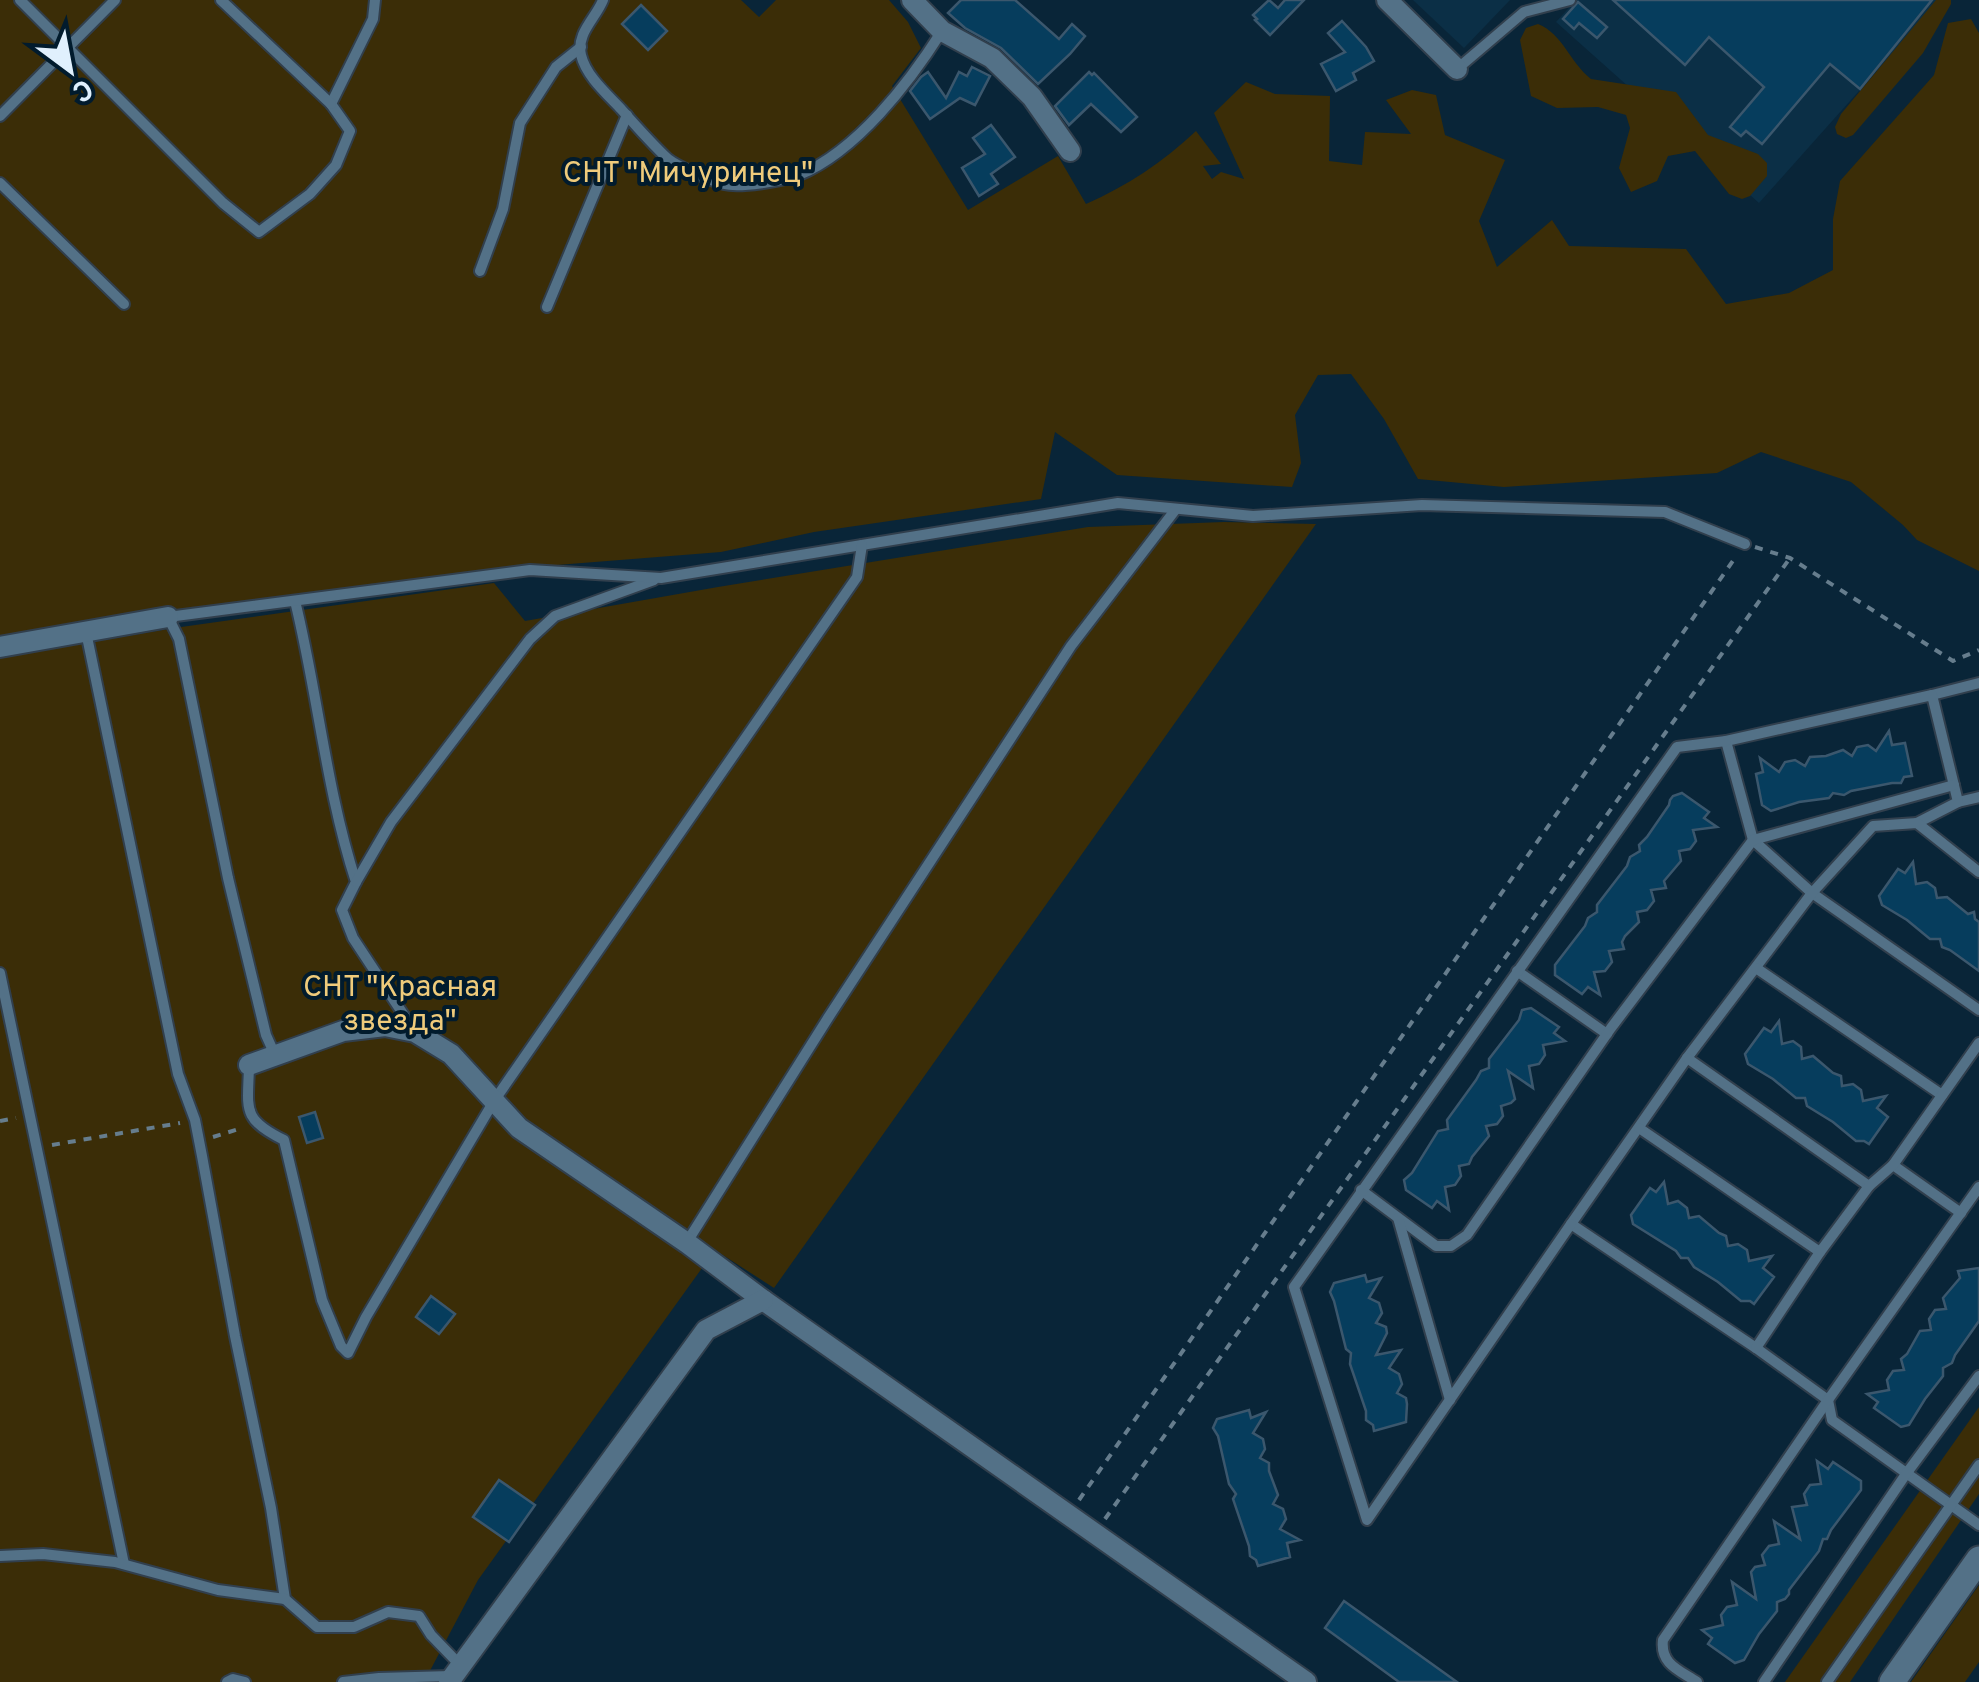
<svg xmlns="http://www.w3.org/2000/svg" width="1979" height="1682" font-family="Overpass,sans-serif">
  <rect width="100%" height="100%" fill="#092538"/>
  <g fill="#0b2f46">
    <polygon points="1413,0 1510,0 1464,48"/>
    <polygon points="1576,0 1940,0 1759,203 1556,22"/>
  </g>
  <g fill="#3b2d07">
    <path d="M 0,0 L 741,0 L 759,17 L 776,0 L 889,0 L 908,22 L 921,48 L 892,86 L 968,210 L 1058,156 L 1086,204 C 1127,186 1163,162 1196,131 L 1221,164 L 1203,166 L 1212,179 L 1221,172 L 1244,179 L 1214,113 L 1246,82 L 1275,94 L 1330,96 L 1329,161 L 1362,165 L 1365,132 L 1411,134 L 1386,100 L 1412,90 L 1436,95 L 1445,135 L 1505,160 L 1479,221 L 1497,267 L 1552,220 L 1569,246 L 1686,249 L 1726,304 L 1789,293 L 1833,270 L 1833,219 L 1840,181 L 1934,75 L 1948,23 L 1971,19 L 1979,33 L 1979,571 L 1917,540 L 1903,525 L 1851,482 L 1761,452 L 1717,473 L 1504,487 L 1418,479 L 1384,419 L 1351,374 L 1318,375 L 1295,415 L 1301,463 L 1292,487 L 1117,475 L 1055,432 L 1041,499 L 814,532 L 721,552 L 519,568 L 426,578 L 247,601 L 0,639 Z"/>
    <polygon points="1936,0 1951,0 1951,4 1923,53 1853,135 1846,138 1837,134 1835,127 1841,114"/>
    <path d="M 1538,24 C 1563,34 1570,63 1591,79 L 1676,92 L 1708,135 L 1758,154 L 1767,163 L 1767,176 L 1750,196 L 1742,199 L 1729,194 L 1695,151 L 1668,156 L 1657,181 L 1631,192 L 1619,168 L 1630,128 L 1626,115 L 1598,107 L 1557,108 L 1531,96 L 1520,40 L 1526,28 Z"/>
    <polygon points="1224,522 1316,524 774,1288 715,1250 478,1580 424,1682 0,1682 0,658 174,628 494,583 525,621 718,587 1088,527"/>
    <polygon points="1979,1407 1979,1494 1850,1682 1785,1682"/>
    <polygon points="1979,1585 1979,1662 1965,1682 1911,1682"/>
  </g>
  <g fill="#063d5d" stroke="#3b576d" stroke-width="2.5">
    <polygon points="961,0 1015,0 1059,39 1072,24 1085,36 1070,54 1038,84 1001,48 965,28 948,13"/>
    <polygon points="1269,0 1278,8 1285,0 1304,0 1270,35 1255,20 1257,19 1253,15"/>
    <polygon points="1613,0 1932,0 1860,89 1830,64 1762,144 1746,131 1741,136 1730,127 1764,87 1709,37 1685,65"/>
    <polygon points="1578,2 1607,27 1597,38 1579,23 1574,29 1563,19"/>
    <polygon points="641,5 667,31 648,50 622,24"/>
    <polygon points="1342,21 1366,47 1374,61 1353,73 1356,80 1336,91 1321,64 1345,52 1328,33"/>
    <polygon points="972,67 990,76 975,105 960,98 930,119 910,91 921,77 928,72 946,98 959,72 967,76"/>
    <polygon points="1089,72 1092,75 1094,73 1137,117 1121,132 1091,104 1069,125 1055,106"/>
    <polygon points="991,125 1015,157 991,174 998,184 979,196 962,168 985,154 973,138"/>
    <polygon points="1889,731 1892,745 1905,743 1912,776 1904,777 1901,783 1892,783 1851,791 1844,795 1833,793 1829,798 1799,802 1771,811 1762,805 1756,774 1763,772 1760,758 1779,772 1785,762 1795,760 1805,766 1810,757 1826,756 1843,750 1852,756 1857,747 1868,745 1876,751"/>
    <polygon points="1682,793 1709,812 1704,818 1717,827 1693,830 1696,841 1690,849 1679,851 1681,861 1664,881 1666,888 1651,890 1654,901 1647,910 1637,912 1639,922 1625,936 1622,942 1624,949 1609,951 1612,962 1605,971 1594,972 1600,995 1588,987 1582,994 1555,975 1555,965 1585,926 1588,918 1597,912 1597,905 1627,866 1630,857 1640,851 1639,845 1647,837 1669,805 1670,800 1673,796"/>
    <polygon points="1913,862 1916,884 1927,882 1935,888 1937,898 1947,897 1968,914 1974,912 1975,919 1979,922 1979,971 1950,950 1942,947 1940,939 1930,939 1907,920 1882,905 1879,896 1898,869 1905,873"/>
    <polygon points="1531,1008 1559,1027 1554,1033 1565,1041 1543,1045 1545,1055 1539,1064 1529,1066 1533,1088 1508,1071 1515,1099 1511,1103 1501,1106 1503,1116 1497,1124 1486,1126 1489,1136 1472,1157 1469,1164 1459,1166 1461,1176 1455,1185 1445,1187 1449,1210 1437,1201 1432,1208 1406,1190 1404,1180 1412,1173 1438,1131 1448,1129 1447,1120 1476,1080 1481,1071 1489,1068 1489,1059 1519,1020 1522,1010"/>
    <polygon points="1779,1021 1782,1044 1793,1041 1801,1047 1802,1059 1813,1056 1833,1073 1841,1076 1842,1086 1853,1084 1861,1090 1863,1101 1886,1096 1877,1108 1888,1117 1869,1144 1864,1141 1856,1141 1833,1122 1807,1106 1805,1098 1796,1098 1773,1079 1748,1064 1745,1054 1764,1028 1771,1032"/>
    <polygon points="315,1112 323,1138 307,1143 299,1117"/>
    <polygon points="1664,1182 1668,1204 1678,1201 1687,1208 1689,1218 1699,1216 1719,1233 1726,1236 1728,1246 1738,1244 1747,1250 1749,1261 1772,1256 1763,1268 1774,1277 1754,1304 1750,1301 1741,1301 1718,1282 1694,1267 1688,1258 1681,1258 1676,1251 1633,1224 1631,1215 1650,1188 1656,1192"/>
    <polygon points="1979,1268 1979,1321 1955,1355 1952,1363 1943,1368 1943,1376 1925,1399 1909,1425 1901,1427 1874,1408 1878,1402 1867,1394 1889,1390 1887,1380 1893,1371 1904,1370 1901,1359 1907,1354 1920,1331 1931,1330 1929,1319 1935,1310 1946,1309 1943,1298 1960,1278 1958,1271"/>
    <polygon points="1365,1275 1367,1282 1381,1278 1369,1298 1379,1303 1382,1313 1376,1323 1386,1327 1387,1333 1376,1355 1401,1350 1389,1368 1399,1374 1402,1384 1397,1393 1406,1398 1407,1404 1406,1422 1374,1431 1373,1425 1366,1420 1366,1411 1350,1364 1351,1353 1346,1349 1334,1301 1330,1292 1334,1283"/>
    <polygon points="431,1296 455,1314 439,1334 416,1317"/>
    <polygon points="1249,1410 1251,1418 1266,1412 1253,1433 1263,1439 1265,1449 1260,1458 1269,1463 1269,1471 1278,1495 1273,1504 1283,1509 1286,1519 1280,1529 1300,1540 1287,1543 1290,1557 1258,1566 1256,1560 1250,1556 1249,1546 1233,1499 1236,1494 1229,1484 1218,1436 1213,1428 1217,1419"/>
    <polygon points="1817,1461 1828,1469 1833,1462 1861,1481 1861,1490 1831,1530 1827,1539 1823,1539 1819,1551 1789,1590 1789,1594 1785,1599 1777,1602 1777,1611 1759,1634 1744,1660 1735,1663 1708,1644 1712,1638 1702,1630 1723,1625 1721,1615 1727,1607 1737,1605 1732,1582 1756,1599 1751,1572 1755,1567 1765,1565 1762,1555 1769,1546 1779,1544 1774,1521 1800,1539 1792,1507 1807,1505 1804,1494 1810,1485 1821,1484"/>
    <polygon points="499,1480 535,1505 509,1542 473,1517"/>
    <polygon points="1344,1601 1457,1682 1399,1682 1325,1628"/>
  </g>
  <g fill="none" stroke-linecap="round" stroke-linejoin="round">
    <g stroke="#313f4d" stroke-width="14">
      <g id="service">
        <polyline points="20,0 223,203 259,232 310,194 336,165 350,131 331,104 373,19 375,0"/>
        <polyline points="221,0 331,104"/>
        <path d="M 603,0 C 596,18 576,33 581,55 C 586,76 607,94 621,109 C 636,126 652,144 668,159 C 678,167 711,181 724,184 C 740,188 783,181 799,175 C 857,151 909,83 942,31"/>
        <polyline points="1457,69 1524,12 1570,0"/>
        <polyline points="0,116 115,0"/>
        <polyline points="0,183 124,304"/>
        <polyline points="480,271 503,209 520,123 556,67 581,47"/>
        <polyline points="547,307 627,115"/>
        <path d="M 295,601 C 318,694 326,790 356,882 L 342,910 L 353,938 L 413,1029"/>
        <polyline points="86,632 178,1074 195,1120 202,1156 235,1336 271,1508 285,1599 317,1627 354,1627 388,1612 419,1616 431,1635 460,1665"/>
        <polyline points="1932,695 1979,683"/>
        <polyline points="1958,802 1979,797"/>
        <polyline points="1917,823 1958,802 1932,695 1726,741 1753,840 1812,893 1979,1010"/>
        <polyline points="1979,872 1917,823 1873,826 1812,893 1687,1058 1571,1224 1756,1348 1828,1400 1832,1420 1979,1525"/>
        <polyline points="356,882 391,822 530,639 555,616 654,580"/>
        <polyline points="1756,968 1942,1095"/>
        <polyline points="1517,971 1607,1034"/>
        <polyline points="0,973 124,1564"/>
        <polyline points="275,1055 266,1035 228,878 179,639 168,617 530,570 661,578 1118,503 1253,516 1422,505 1665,512 1745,544"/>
        <polyline points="1687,1058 1869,1186"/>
        <path d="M 249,1066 C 248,1109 241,1119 284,1140 L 322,1300 L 341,1346 L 348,1353 L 366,1317 L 494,1101 L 857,577 L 862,545"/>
        <polyline points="1639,1128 1820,1252"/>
        <polyline points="1893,1165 1961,1213"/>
        <polyline points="1361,1190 1436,1246 1451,1246 1467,1235 1611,1028 1753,840 1954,785"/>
        <polyline points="1398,1218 1450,1400"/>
        <polyline points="1571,1224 1367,1520 1294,1287 1677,747 1726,741"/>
        <polyline points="687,1242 828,1018 1071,646 1176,509"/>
        <polyline points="1756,1348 1820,1252 1869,1186 1893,1165 1979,1043"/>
        <polyline points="0,1556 43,1554 115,1562 218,1590 285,1599"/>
        <polyline points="227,1682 233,1679 245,1682"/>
        <polyline points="343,1682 379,1678 451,1676"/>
        <path d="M 1697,1682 C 1679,1670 1660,1664 1663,1640 L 1828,1400 L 1979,1187"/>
        <polyline points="1764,1682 1906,1474 1979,1376"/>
        <polyline points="1827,1682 1979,1465"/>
      </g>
    </g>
    <g stroke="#313f4d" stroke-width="24">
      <g id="minor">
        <polyline points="912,0 942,31 992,58 1032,97 1070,151"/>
        <polyline points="1387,0 1457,69"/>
        <polyline points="0,647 168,617"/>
        <polyline points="249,1065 343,1031 385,1026 415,1032 451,1054 519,1128 687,1243 763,1300 1306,1682"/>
        <polyline points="449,1682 706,1330 763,1300"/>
      </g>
    </g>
    <g stroke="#313f4d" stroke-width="29">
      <polyline id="tertiary" points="1892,1682 1979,1559"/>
    </g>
    <g stroke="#667d8d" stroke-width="4" stroke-dasharray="8 8" stroke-linecap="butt">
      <polyline points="1755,547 1790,558 1953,661 1979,650"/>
      <polyline points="0,1121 16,1118"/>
      <polyline points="213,1137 242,1128"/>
      <polyline points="52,1145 180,1123"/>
      <polyline points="1079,1500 1737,555"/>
      <polyline points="1105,1519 1790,558"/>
    </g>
    <use href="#service" stroke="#537187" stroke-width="10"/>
    <use href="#minor" stroke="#537187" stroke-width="20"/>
    <use href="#tertiary" stroke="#537187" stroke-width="25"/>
  </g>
  <g text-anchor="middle" stroke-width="8" stroke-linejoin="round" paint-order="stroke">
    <g font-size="30" fill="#efcb7b" stroke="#011b2d">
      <text x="688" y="182">СНТ "Мичуринец"</text>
      <text x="400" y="996">СНТ "Красная<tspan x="400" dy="34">звезда"</tspan></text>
    </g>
  </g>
  <g transform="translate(70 70) rotate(148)" stroke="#011b2d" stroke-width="8" paint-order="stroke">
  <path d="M0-8L18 38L0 25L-18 38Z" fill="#e0f0fd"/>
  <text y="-15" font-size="28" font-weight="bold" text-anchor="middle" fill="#e0f0fd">С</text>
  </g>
</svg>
